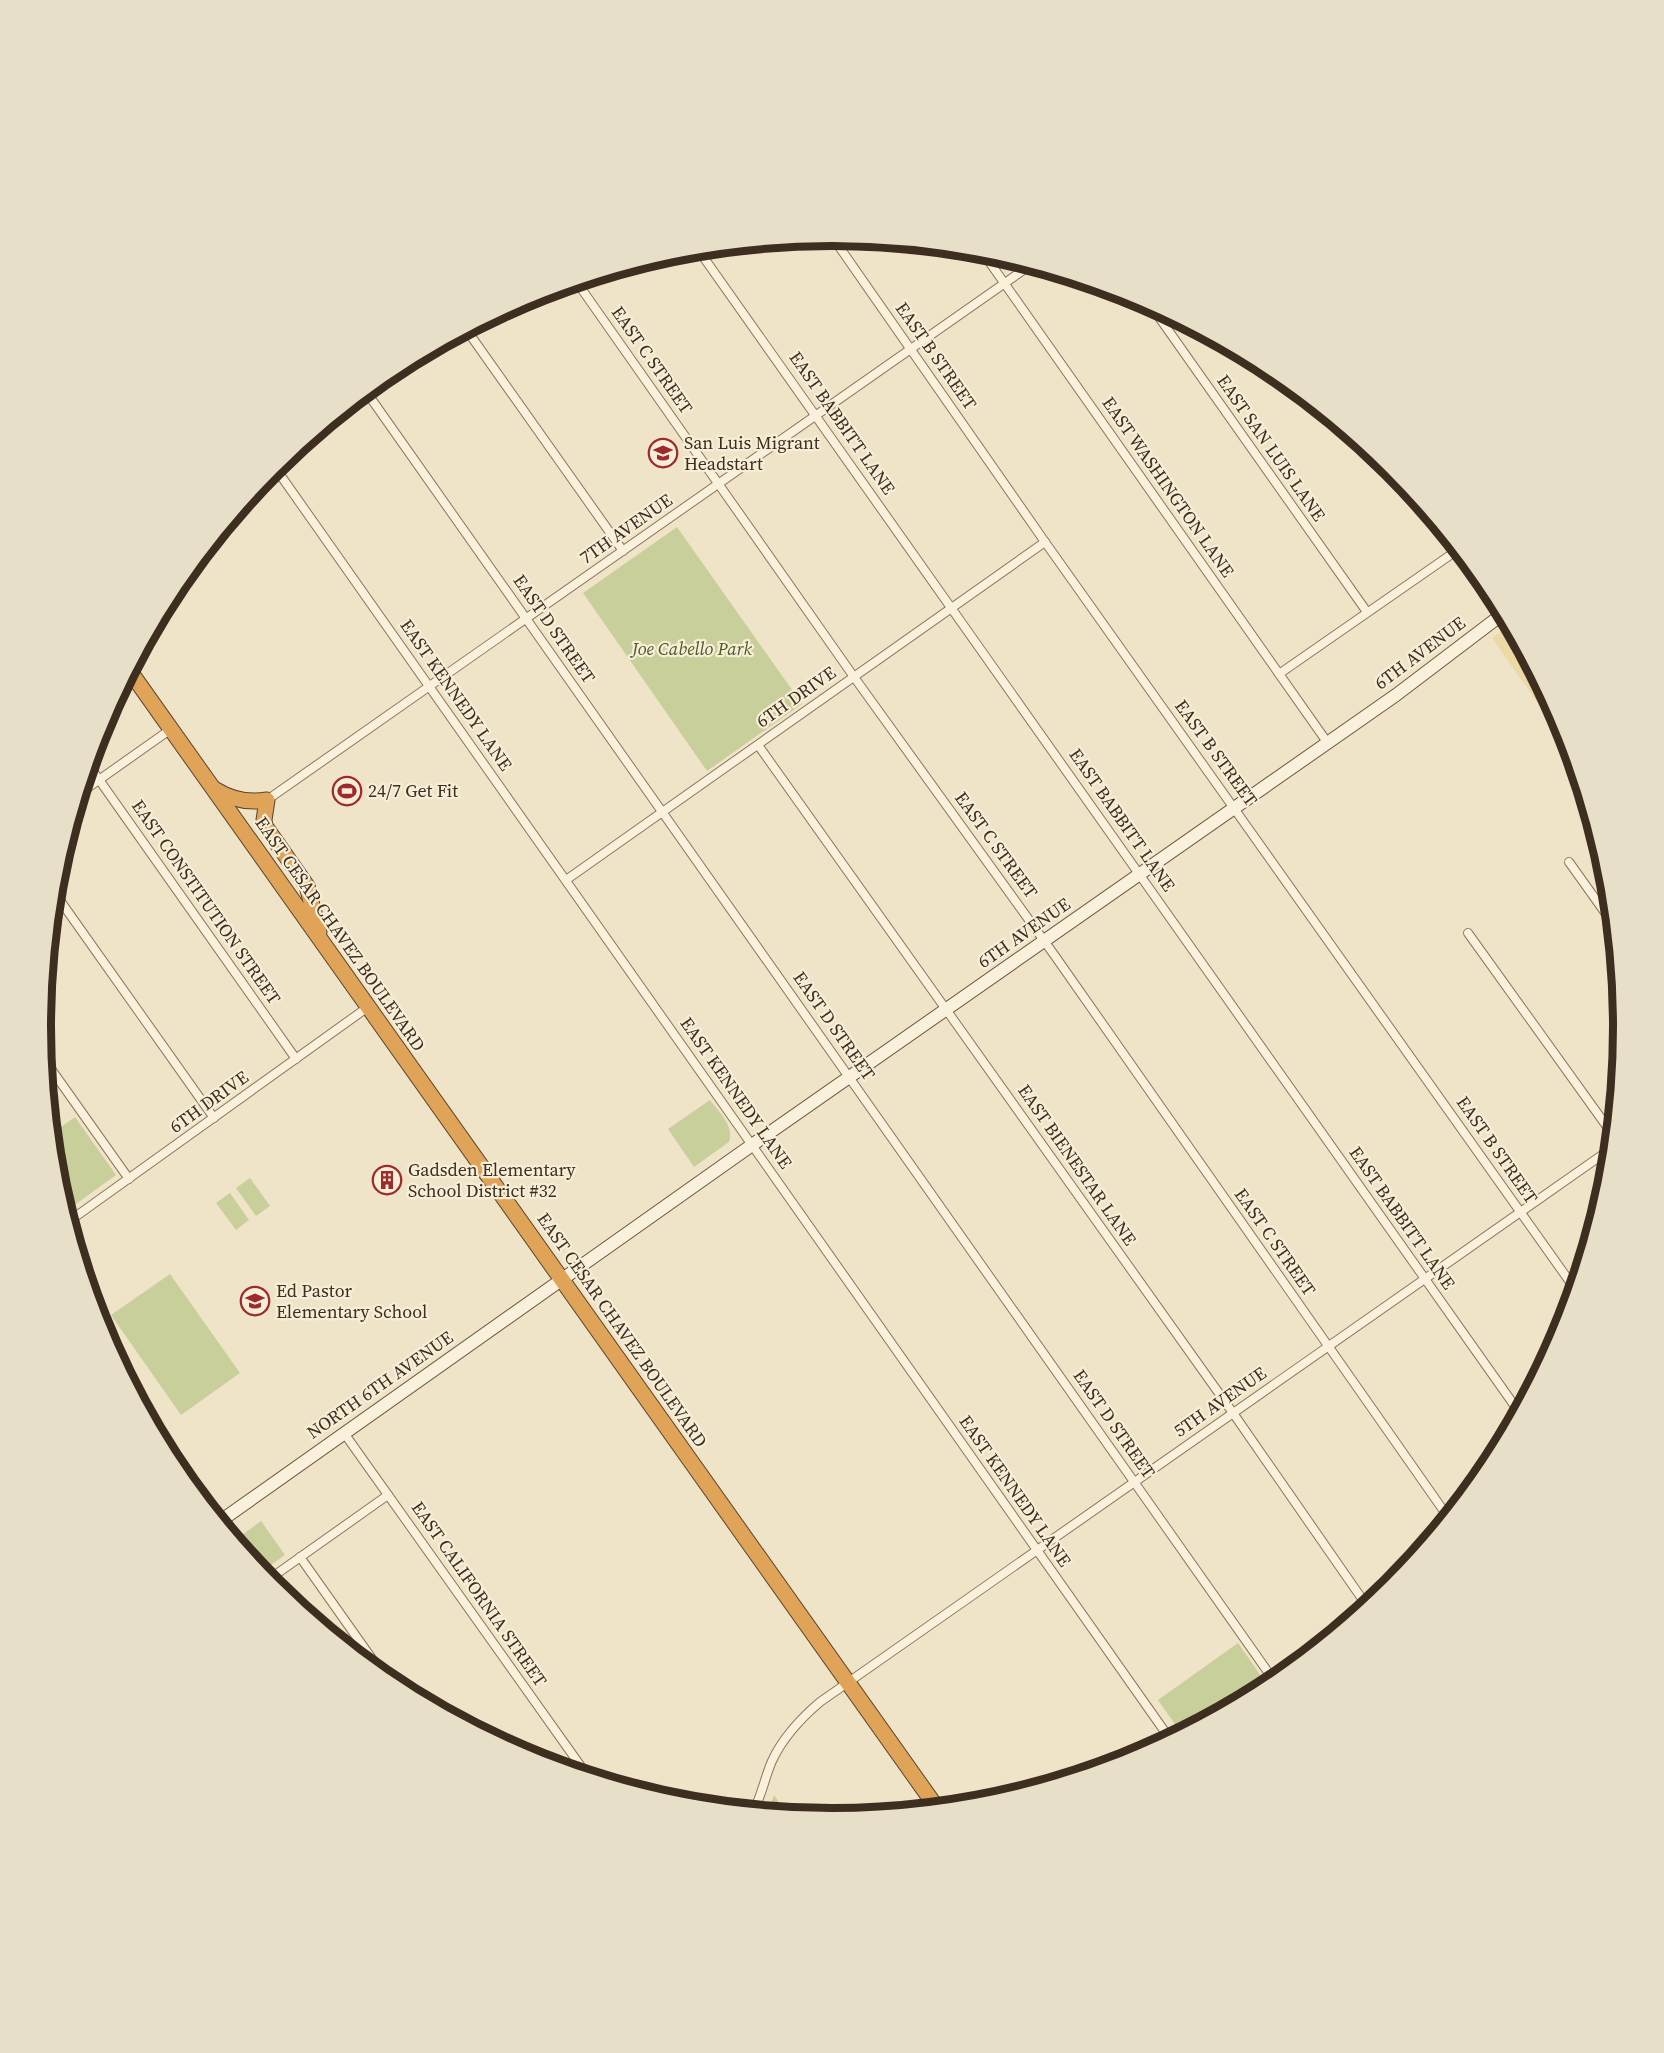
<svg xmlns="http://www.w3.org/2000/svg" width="1664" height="2053" font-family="'Source Serif 4',serif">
  <rect width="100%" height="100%" fill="#f0e4c8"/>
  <g fill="#c9cf9b">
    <polygon points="677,527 802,704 707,771 583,593"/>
    <path d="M 710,1100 C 719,1112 735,1127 729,1142 L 694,1167 L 668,1129 Z"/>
    <polygon points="75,1117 116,1175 65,1212 56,1181 51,1134"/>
    <polygon points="250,1178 270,1206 256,1216 236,1188"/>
    <polygon points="230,1193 249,1220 236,1230 216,1203"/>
    <polygon points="170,1274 240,1373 181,1415 111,1315"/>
    <polygon points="261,1521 285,1555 261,1572 235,1540"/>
    <polygon points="1238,1643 1268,1686 1181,1733 1158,1700"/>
    <polygon points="774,1795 787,1814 768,1812"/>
  </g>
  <polygon fill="#ecd9a5" points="1510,625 1563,724 1572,752 1492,638"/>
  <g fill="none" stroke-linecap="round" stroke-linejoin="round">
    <g stroke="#8d765c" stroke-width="10">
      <g id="street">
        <polyline points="831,235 1045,542 1575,1289"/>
        <polyline points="697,248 1519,1412"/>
        <polyline points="981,250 1327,742"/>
        <polyline points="576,281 854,677 1055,956 1448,1517"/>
        <polyline points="1149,303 1367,612"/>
        <polyline points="466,329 623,551"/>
        <polyline points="365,390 1275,1682"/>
        <polyline points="274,466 1170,1739"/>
        <polyline points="1414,494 1500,616"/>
        <polyline points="1279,674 1459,549"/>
        <polyline points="758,745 1233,1413 1367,1606"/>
        <polyline points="88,764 296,1059"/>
        <polyline points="79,794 171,729"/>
        <polyline points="267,800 1032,264"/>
        <polyline points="1569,862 1614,925"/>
        <polyline points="566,880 1045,542"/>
        <polyline points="54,892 214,1118"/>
        <polyline points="1468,933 1613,1135"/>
        <polyline points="44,1059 129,1179"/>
        <polyline points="68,1222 368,1007"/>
        <polyline points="344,1433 587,1775"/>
        <polyline points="300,1557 387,1680"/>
        <polyline points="268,1580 388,1495"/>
        <path d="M 754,1810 C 762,1794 765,1777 772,1761 C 783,1737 800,1719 820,1702 L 1612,1148"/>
      </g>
    </g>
    <g stroke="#6f573f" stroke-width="14">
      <polyline id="secondary" points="219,1522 752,1145 1396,695 1504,613"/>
    </g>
    <g stroke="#5b4430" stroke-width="17">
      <g id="highway">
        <polyline points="129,670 937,1808"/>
        <path d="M 216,790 C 232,800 248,803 267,800 L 264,820 L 265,826 L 307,886 L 319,932"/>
      </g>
    </g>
    <use href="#street" stroke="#faf1dc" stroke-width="8"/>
    <use href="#secondary" stroke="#faf1dc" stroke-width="12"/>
    <use href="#highway" stroke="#e0a458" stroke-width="15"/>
  </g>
  <defs>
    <g id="school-ring" transform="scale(1.5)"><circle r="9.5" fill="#f7eed8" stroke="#9e2a2b" stroke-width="1.5"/><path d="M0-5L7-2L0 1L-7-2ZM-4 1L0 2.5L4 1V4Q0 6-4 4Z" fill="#9e2a2b"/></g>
    <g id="stadium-ring" transform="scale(1.5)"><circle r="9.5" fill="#f7eed8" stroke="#9e2a2b" stroke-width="1.5"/><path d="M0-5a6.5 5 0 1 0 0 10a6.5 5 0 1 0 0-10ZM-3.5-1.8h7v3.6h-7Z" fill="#9e2a2b"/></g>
    <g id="building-ring" transform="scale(1.5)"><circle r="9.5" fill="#f7eed8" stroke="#9e2a2b" stroke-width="1.5"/><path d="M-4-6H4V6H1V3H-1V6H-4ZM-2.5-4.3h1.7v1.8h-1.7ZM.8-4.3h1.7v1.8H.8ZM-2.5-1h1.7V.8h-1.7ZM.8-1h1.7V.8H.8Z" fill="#9e2a2b"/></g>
  </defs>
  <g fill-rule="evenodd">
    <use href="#school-ring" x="663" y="453"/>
    <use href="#stadium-ring" x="347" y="791"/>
    <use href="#building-ring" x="387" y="1180"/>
    <use href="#school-ring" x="255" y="1301"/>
  </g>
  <g text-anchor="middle" stroke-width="4.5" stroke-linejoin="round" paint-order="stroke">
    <g font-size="18" fill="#3d2e20" stroke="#f7eed8">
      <text transform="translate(936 356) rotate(55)" y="6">EAST B STREET</text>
      <text transform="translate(652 360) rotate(55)" y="6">EAST C STREET</text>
      <text transform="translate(842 423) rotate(55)" y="6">EAST BABBITT LANE</text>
      <text transform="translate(1271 448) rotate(55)" y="6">EAST SAN LUIS LANE</text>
      <text transform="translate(1168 487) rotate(55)" y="6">EAST WASHINGTON LANE</text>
      <text transform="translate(626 529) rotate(-35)" y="6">7TH AVENUE</text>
      <text transform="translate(554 629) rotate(55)" y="6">EAST D STREET</text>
      <text transform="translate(1420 653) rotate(-37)" y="6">6TH AVENUE</text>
      <text transform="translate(456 695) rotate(55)" y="6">EAST KENNEDY LANE</text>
      <text transform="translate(796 697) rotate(-35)" y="6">6TH DRIVE</text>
      <text transform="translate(1216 753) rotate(54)" y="6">EAST B STREET</text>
      <text transform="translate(1122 820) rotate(55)" y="6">EAST BABBITT LANE</text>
      <text transform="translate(996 845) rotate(54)" y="6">EAST C STREET</text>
      <text transform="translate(206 902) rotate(55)" y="6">EAST CONSTITUTION STREET</text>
      <text transform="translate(1024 933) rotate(-35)" y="6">6TH AVENUE</text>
      <text transform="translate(340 934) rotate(55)" y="6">EAST CESAR CHAVEZ BOULEVARD</text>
      <text transform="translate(834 1026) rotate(55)" y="6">EAST D STREET</text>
      <text transform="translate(736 1093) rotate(55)" y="6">EAST KENNEDY LANE</text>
      <text transform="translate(209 1102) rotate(-36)" y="6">6TH DRIVE</text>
      <text transform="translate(1497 1150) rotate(55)" y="6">EAST B STREET</text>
      <text transform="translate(1077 1165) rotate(55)" y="6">EAST BIENESTAR LANE</text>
      <text transform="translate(1402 1218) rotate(55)" y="6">EAST BABBITT LANE</text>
      <text transform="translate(1275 1242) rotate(55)" y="6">EAST C STREET</text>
      <text transform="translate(622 1330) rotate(55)" y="6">EAST CESAR CHAVEZ BOULEVARD</text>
      <text transform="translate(380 1385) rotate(-35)" y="6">NORTH 6TH AVENUE</text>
      <text transform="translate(1220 1402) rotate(-35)" y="6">5TH AVENUE</text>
      <text transform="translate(1114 1424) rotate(55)" y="6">EAST D STREET</text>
      <text transform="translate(1015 1491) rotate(55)" y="6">EAST KENNEDY LANE</text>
      <text transform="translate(479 1594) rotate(55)" y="6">EAST CALIFORNIA STREET</text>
    </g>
    <g font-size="18" fill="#3d2e20" stroke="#f7eed8" text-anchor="start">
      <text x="684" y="449">San Luis Migrant<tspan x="684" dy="21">Headstart</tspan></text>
      <text x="368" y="797">24/7 Get Fit</text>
      <text x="408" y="1176">Gadsden Elementary<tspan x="408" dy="21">School District #32</tspan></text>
      <text x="276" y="1297">Ed Pastor<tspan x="276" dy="21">Elementary School</tspan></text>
    </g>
    <g font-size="18" font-style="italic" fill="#4d5a26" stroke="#f7eed8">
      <text x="692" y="655">Joe Cabello Park</text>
    </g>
  </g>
  <path d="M0 0H1664V2053H0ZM51 1027a781 781 0 1 1 1562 0a781 781 0 1 1-1562 0Z" fill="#e8dfc9" fill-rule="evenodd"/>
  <path fill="none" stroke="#3d2e20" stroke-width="8" d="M51 1027a781 781 0 1 1 1562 0a781 781 0 1 1-1562 0Z"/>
</svg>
